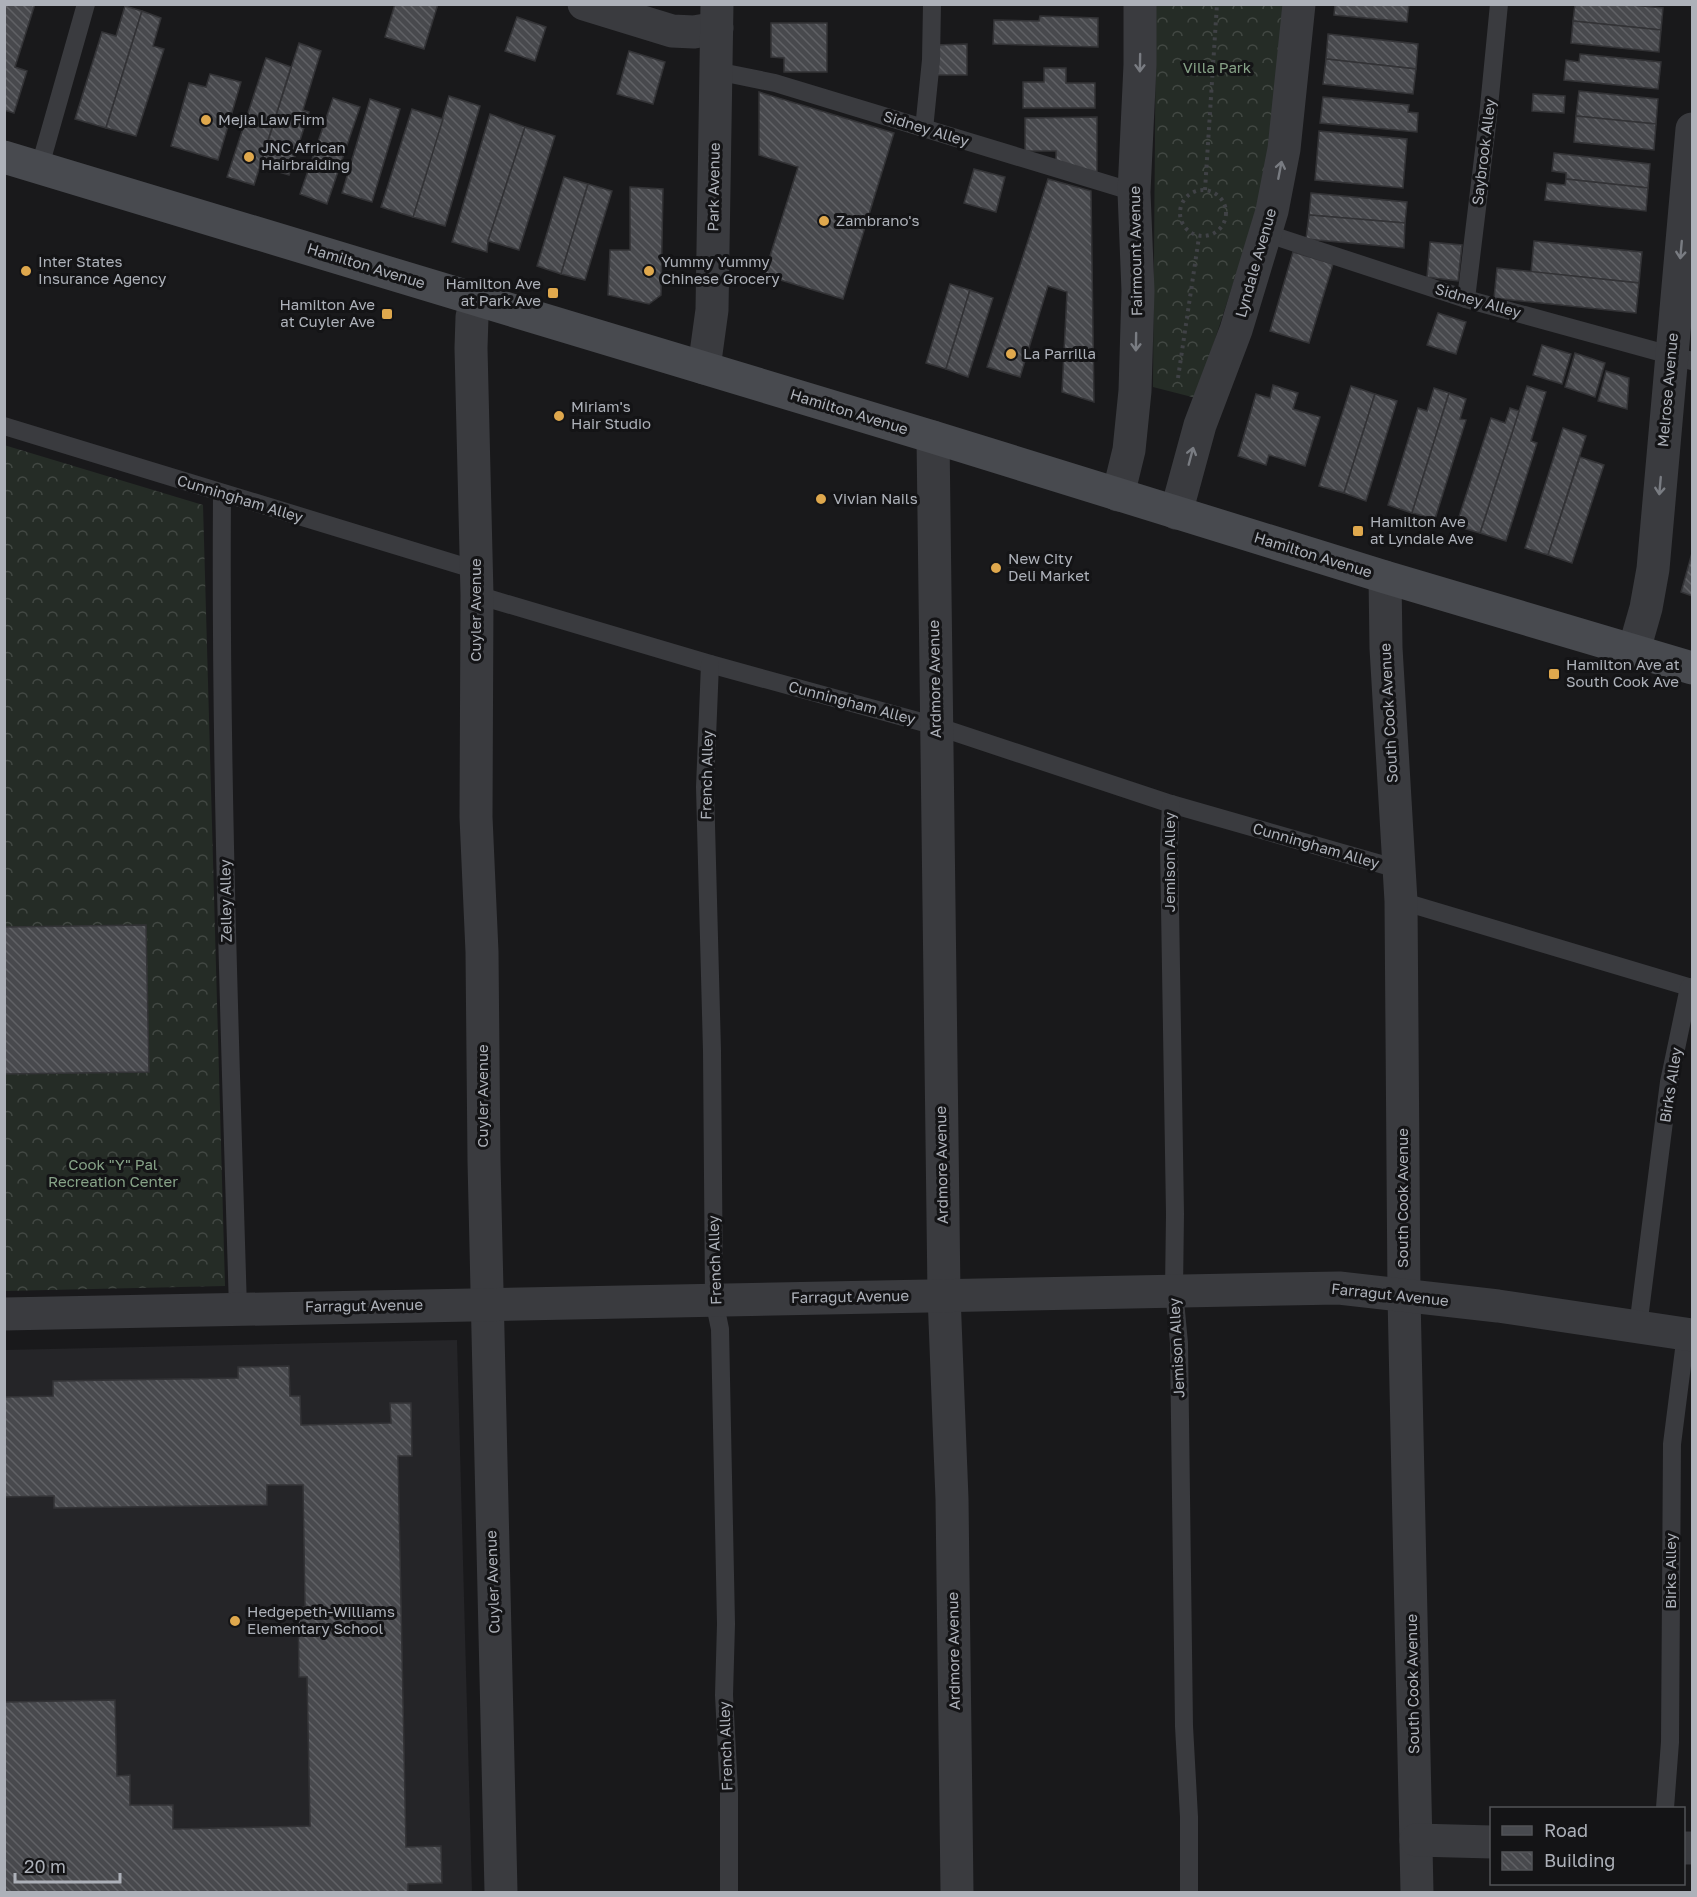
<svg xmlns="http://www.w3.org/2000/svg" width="1697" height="1897" font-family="'Golos Text',sans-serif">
  <defs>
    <pattern id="forest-crowns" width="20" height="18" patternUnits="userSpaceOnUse" patternTransform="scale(1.5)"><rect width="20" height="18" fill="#252c26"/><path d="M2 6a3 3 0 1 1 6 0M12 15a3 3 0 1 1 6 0" fill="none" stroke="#424843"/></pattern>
    <pattern id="building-back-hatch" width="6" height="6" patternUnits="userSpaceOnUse" patternTransform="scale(1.5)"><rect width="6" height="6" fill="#48494d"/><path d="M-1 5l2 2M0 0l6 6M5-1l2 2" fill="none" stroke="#606165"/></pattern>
  </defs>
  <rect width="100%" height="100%" fill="#19191b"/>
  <polygon fill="#252528" points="457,1340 472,1892 5,1892 4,1350"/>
  <g fill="url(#forest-crowns)">
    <polygon points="1156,5 1285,5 1269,173 1196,398 1153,387"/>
    <polygon points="4,445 203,505 225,1286 5,1291"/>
  </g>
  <g fill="url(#building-back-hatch)" stroke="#333336" stroke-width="1.5">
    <polygon points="4,4 35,4 15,67 27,71 14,113 4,110"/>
    <polygon points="395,4 438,4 424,49 385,37"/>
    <polygon points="1335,4 1409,4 1407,22 1334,15"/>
    <polygon points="1575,4 1622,4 1663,8 1661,30 1573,21"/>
    <polygon points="125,6 142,11 106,128 75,119 102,32 116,36"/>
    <polygon points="142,11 161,18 153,46 164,49 136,136 106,128"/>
    <polygon points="1040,16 1098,18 1098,47 993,44 994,20 1039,21"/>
    <polygon points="517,17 546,27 535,61 505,51"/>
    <polygon points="1573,21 1661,30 1659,52 1571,43"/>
    <polygon points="771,23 827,23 827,72 784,72 784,58 771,57"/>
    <polygon points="1328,34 1418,44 1416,69 1326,59"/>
    <polygon points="299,43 321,51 303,110 309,112 289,175 260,166"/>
    <polygon points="967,44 967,75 936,75 935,45"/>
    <polygon points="629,51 665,62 653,104 617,94"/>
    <polygon points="1580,54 1661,62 1658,89 1564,80 1566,60 1579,62"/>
    <polygon points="266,58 291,67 254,185 227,177"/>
    <polygon points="1326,59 1416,69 1413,94 1323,84"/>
    <polygon points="1044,68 1066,68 1066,83 1095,83 1095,108 1023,108 1023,82 1044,82"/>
    <polygon points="210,74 241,82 218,160 171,146 189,83 206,87"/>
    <polygon points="1579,91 1658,99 1656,124 1576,116"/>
    <polygon points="759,92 894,133 843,299 764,275 798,167 759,155"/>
    <polygon points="1533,94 1565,96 1564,113 1532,111"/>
    <polygon points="449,96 480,106 445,226 413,217"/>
    <polygon points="1323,97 1409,105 1408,112 1418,113 1417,132 1320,123"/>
    <polygon points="333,98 360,107 327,204 300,194"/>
    <polygon points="370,99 400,109 372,202 342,193"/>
    <polygon points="412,109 443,119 413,217 381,207"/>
    <polygon points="490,114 525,127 488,241 487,252 452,242"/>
    <polygon points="1576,116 1656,124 1654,150 1574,142"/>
    <polygon points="1097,117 1097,174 1056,163 1056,151 1025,151 1025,118"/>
    <polygon points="525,127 555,136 519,250 488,241"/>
    <polygon points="1319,131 1407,139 1403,188 1315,180"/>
    <polygon points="1554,153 1650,164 1648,188 1566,179 1566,173 1552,171"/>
    <polygon points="974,169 1005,177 996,212 964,203"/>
    <polygon points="564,177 588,184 561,274 537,266"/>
    <polygon points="1048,179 1091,191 1094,402 1062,392 1067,292 1048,286 1020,377 987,367"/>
    <polygon points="1566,179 1648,188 1646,211 1545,200 1547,183 1565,185"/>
    <polygon points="588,184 612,191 585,280 561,274"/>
    <polygon points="630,187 663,189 661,295 649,304 608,295 610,250 630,250"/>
    <polygon points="1311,193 1407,202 1405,223 1309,215"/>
    <polygon points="1309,215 1405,223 1404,248 1306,239"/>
    <polygon points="1534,241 1642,252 1639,283 1531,272"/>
    <polygon points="1430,242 1462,245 1458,281 1427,277"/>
    <polygon points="1293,252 1333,264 1309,343 1270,331"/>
    <polygon points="1497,268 1639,283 1636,313 1494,298"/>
    <polygon points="950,284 970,290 946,369 926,363"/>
    <polygon points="970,290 993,298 968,377 946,369"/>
    <polygon points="1438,313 1466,322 1456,354 1427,345"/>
    <polygon points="1542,345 1571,354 1562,384 1533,375"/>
    <polygon points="1575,353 1605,363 1595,397 1565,387"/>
    <polygon points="1606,371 1629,378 1627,409 1598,401"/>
    <polygon points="1273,385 1298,393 1293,409 1320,417 1305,466 1269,455 1266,465 1238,456 1256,394 1270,398"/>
    <polygon points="1351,386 1375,394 1344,493 1319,486"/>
    <polygon points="1527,386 1546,392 1531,441 1537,443 1506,541 1480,533"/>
    <polygon points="1434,388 1449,393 1412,513 1388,505 1418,408 1427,411"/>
    <polygon points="1449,393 1466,399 1460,419 1466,420 1435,519 1412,513"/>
    <polygon points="1375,394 1397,401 1366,501 1344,493"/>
    <polygon points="1510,408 1519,411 1480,533 1456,526 1491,418 1505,423"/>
    <polygon points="1563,428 1586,436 1548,555 1525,548"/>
    <polygon points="1580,457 1604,465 1572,563 1548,555"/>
    <polygon points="1692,553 1692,596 1681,592"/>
    <polygon points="146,925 149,1072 4,1074 4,927"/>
    <polygon points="289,1366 290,1396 300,1396 301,1425 391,1423 390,1403 411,1403 412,1456 398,1456 406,1847 441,1846 442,1883 408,1884 408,1892 4,1892 4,1702 115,1700 117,1776 130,1775 130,1805 173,1805 173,1829 310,1826 307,1677 299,1677 298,1607 305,1607 303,1485 267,1485 267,1505 54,1508 54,1496 4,1497 4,1397 53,1396 53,1381 238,1378 238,1367"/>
  </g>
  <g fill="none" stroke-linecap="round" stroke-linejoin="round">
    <g stroke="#404246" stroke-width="4" stroke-dasharray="3 4.5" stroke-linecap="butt">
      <circle cx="1203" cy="213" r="23"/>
      <polyline points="1205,190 1217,4"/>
      <polyline points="1178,378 1199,237"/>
    </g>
    <g stroke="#3a3b3f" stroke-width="18">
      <polyline points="716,71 775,83 1134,192"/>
      <polyline points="924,129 931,60 932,4"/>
      <polyline points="40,166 86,4"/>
      <polyline points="1265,233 1466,299 1692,361"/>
      <polyline points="1466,299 1488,117 1499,4"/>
      <polyline points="4,426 476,570"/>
      <path d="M 222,494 C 220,766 230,1037 238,1309"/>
      <polyline points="477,595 710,664 936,726 1171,804 1398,869"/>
      <polyline points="710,664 705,787 712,1051 714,1300 720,1329 726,1624 724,1695 729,1791 729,1892"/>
      <polyline points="1171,804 1169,845 1175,1214 1174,1290 1179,1343 1184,1726 1189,1817 1189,1892"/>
      <polyline points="1401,901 1692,988"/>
      <polyline points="1638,1327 1669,1082 1689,987"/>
      <polyline points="1665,1808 1670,1742 1672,1444 1686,1334"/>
    </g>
    <g stroke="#3a3b3f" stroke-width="33">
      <polyline points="584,4 672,31 694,32 717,28"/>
      <polyline points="476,300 472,317 471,348 477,595 476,817 482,952 484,1161 501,1892"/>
      <polyline points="704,368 712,310 717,4"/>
      <polyline points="933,437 944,1295 952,1499 957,1892"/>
      <polyline points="1118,495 1129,450 1135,391 1138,291 1134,192 1140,65 1140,4"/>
      <polyline points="1176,513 1200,425 1236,330 1272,211 1284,149 1299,4"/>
      <polyline points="1385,577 1386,648 1401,901 1404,1296 1417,1892"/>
      <polyline points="1634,650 1646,608 1653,569 1692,129"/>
      <polyline points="4,1314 1339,1288 1498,1306 1692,1335"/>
      <polyline points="1416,1840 1492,1842"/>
      <polyline points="1684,1848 1692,1848"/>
    </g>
    <polyline stroke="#484a4f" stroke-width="33" points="4,157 933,437 1385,577 1692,668"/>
  </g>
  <defs><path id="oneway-shaft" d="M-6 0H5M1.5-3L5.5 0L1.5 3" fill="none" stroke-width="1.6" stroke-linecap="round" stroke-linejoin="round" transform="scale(1.5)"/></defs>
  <g stroke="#797c82">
    <use href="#oneway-shaft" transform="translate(1140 63) rotate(91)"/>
    <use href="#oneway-shaft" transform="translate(1280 170) rotate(-79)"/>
    <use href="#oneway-shaft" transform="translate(1681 250) rotate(95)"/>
    <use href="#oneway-shaft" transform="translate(1136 342) rotate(91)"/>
    <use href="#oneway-shaft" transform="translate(1191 456) rotate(-75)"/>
    <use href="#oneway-shaft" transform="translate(1660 486) rotate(95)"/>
  </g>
  <g fill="#dfa84d" stroke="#141416" stroke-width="2">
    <circle cx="206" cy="120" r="6"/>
    <circle cx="249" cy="157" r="6"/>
    <circle cx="824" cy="221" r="6"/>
    <circle cx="26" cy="271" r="6"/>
    <circle cx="649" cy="271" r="6"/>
    <rect x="547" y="287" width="12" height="12" rx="3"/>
    <rect x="381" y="308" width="12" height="12" rx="3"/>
    <circle cx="1011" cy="354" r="6"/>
    <circle cx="559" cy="416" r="6"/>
    <circle cx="821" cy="499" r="6"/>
    <rect x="1352" y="525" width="12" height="12" rx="3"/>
    <circle cx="996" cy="568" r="6"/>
    <rect x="1548" y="668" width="12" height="12" rx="3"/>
    <circle cx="235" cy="1621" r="6"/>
  </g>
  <g text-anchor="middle" stroke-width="6" stroke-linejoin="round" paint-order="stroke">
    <g font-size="15" fill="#86a287" stroke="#141416">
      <text x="1217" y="73">Villa Park</text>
      <text x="113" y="1170">Cook "Y" Pal<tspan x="113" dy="17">Recreation Center</tspan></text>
    </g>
    <g font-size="15" fill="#adb1b9" stroke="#141416" text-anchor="start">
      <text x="218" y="125">Mejia Law Firm</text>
      <text x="261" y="153">JNC African<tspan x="261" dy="17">Hairbraiding</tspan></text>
      <text x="836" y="226">Zambrano's</text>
      <text x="38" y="267">Inter States<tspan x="38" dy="17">Insurance Agency</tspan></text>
      <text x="661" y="267">Yummy Yummy<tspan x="661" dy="17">Chinese Grocery</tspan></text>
      <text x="541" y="289" text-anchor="end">Hamilton Ave<tspan x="541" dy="17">at Park Ave</tspan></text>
      <text x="375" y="310" text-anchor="end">Hamilton Ave<tspan x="375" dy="17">at Cuyler Ave</tspan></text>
      <text x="1023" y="359">La Parrilla</text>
      <text x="571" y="412">Miriam's<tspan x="571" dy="17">Hair Studio</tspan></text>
      <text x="833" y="504">Vivian Nails</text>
      <text x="1370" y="527">Hamilton Ave<tspan x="1370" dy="17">at Lyndale Ave</tspan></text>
      <text x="1008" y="564">New City<tspan x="1008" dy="17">Deli Market</tspan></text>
      <text x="1566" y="670">Hamilton Ave at<tspan x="1566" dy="17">South Cook Ave</tspan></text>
      <text x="247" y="1617">Hedgepeth-Williams<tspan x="247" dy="17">Elementary School</tspan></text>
    </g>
    <g font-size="15" fill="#adb1b9" stroke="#141416">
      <text transform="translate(926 129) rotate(17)" y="5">Sidney Alley</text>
      <text transform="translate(1484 152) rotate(-83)" y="5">Saybrook Alley</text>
      <text transform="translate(714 187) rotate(-89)" y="5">Park Avenue</text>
      <text transform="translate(1136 251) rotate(-91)" y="5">Fairmount Avenue</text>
      <text transform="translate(1256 263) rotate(-74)" y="5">Lyndale Avenue</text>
      <text transform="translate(366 266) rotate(17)" y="5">Hamilton Avenue</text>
      <text transform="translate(1478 301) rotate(16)" y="5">Sidney Alley</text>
      <text transform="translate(1668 390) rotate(-85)" y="5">Melrose Avenue</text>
      <text transform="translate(849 412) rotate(17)" y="5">Hamilton Avenue</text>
      <text transform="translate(240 499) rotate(17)" y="5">Cunningham Alley</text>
      <text transform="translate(1313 555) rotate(17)" y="5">Hamilton Avenue</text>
      <text transform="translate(476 610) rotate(-90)" y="5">Cuyler Avenue</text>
      <text transform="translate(935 679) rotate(-91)" y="5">Ardmore Avenue</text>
      <text transform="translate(852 703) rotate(15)" y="5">Cunningham Alley</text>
      <text transform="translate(1389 713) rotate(-93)" y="5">South Cook Avenue</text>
      <text transform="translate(707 775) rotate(-89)" y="5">French Alley</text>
      <text transform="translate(1316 846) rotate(16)" y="5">Cunningham Alley</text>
      <text transform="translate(1170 862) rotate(-90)" y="5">Jemison Alley</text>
      <text transform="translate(226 901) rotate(-91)" y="5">Zelley Alley</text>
      <text transform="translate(1671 1085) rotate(-81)" y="5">Birks Alley</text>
      <text transform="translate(483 1096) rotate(-90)" y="5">Cuyler Avenue</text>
      <text transform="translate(942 1165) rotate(-91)" y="5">Ardmore Avenue</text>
      <text transform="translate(1403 1198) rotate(-90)" y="5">South Cook Avenue</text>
      <text transform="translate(715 1260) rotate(-92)" y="5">French Alley</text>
      <text transform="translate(1390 1295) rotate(6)" y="5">Farragut Avenue</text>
      <text transform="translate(850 1297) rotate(-1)" y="5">Farragut Avenue</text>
      <text transform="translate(364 1306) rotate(-1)" y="5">Farragut Avenue</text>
      <text transform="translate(1177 1348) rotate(-93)" y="5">Jemison Alley</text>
      <text transform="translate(1671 1571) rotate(-90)" y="5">Birks Alley</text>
      <text transform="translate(493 1582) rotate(-92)" y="5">Cuyler Avenue</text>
      <text transform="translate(954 1651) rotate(-91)" y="5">Ardmore Avenue</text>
      <text transform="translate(1413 1684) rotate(-91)" y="5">South Cook Avenue</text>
      <text transform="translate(726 1746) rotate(-92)" y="5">French Alley</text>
    </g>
  </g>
  <rect width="1697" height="1897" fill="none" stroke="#adb1b9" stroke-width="12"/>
  <rect x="1490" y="1807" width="195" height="78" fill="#141416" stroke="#515357" stroke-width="1.5"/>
  <rect x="1502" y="1826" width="30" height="9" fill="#484a4f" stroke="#515357" stroke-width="1.5"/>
  <text x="1544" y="1837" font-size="18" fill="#adb1b9">Road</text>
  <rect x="1502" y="1852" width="30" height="18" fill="url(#building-back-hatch)" stroke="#515357" stroke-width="1.5"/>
  <text x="1544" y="1867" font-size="18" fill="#adb1b9">Building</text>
  <path d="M15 1873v9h105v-9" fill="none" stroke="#adb1b9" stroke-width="3"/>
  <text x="24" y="1873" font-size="18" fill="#adb1b9" stroke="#141416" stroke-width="4.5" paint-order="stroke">20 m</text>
</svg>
